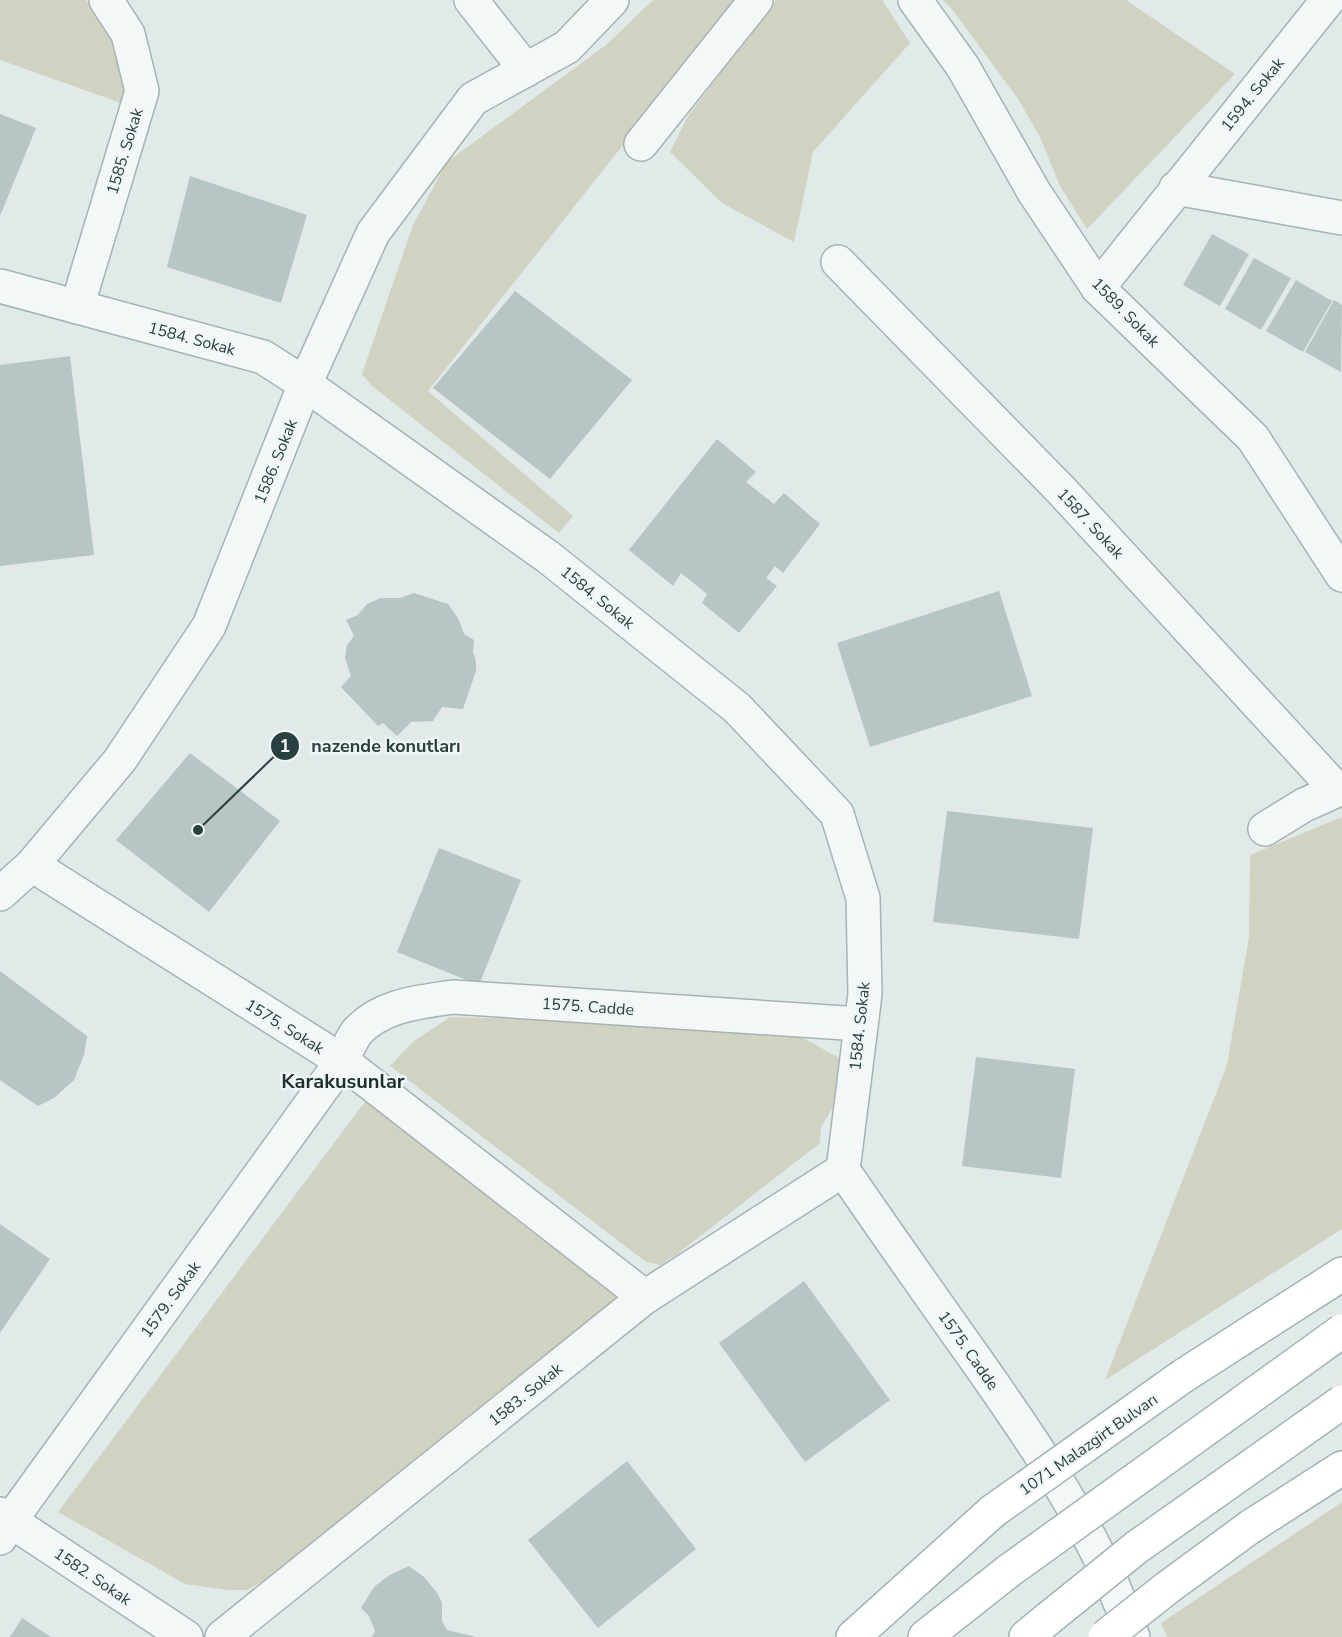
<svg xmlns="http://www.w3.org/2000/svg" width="1342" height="1637" font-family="'Nunito Sans',sans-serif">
  <rect width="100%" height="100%" fill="#e1e9e9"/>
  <g fill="#d0d3c2">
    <polygon points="0,0 86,0 112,37 129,89 124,104 0,60"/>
    <polygon points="653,0 738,0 428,391 573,516 559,533 372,386 362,374 413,225 447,162 606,45"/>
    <polygon points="776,0 882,0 910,43 813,152 794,242 722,203 670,152 688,116"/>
    <polygon points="943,0 1126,0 1235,74 1087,229 1060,186 1040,137 1018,99 952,9"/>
    <polygon points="1342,817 1342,1229 1105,1380 1227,1065 1249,937 1250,855"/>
    <polygon points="450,1017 780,1025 839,1058 838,1077 833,1107 821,1127 820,1143 676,1255 660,1265 646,1262 390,1066 414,1041"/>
    <polygon points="367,1099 621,1295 614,1306 267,1579 247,1590 228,1590 185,1584 58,1512"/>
    <polygon points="1342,1502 1342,1637 1167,1637 1161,1623"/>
  </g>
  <g fill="#b8c5c6">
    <polygon points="0,114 36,128 0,216"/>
    <polygon points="190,176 307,215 281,303 167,267"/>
    <polygon points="1212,234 1249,254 1220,306 1183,285"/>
    <polygon points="1254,258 1291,278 1261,330 1225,309"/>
    <polygon points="1296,280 1332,301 1303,352 1266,331"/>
    <polygon points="515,291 632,380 550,479 433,388"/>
    <polygon points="1334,300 1342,305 1341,372 1305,352"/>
    <polygon points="70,356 94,555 0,566 0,365"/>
    <polygon points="717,439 756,472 746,482 774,504 784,493 820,524 783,573 775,566 766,578 777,586 739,633 702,603 707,594 681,573 673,586 629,550"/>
    <polygon points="999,591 1032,696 870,747 837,643"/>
    <polygon points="414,593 448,604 458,618 464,634 474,640 473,652 476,661 476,671 463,709 442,707 433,721 411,722 397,736 383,723 378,726 341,687 351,676 345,658 347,645 354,636 346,620 358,615 367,604 381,598 400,598"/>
    <polygon points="190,753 280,821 209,912 116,840"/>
    <polygon points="947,811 1093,828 1079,939 933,922"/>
    <polygon points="439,848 521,880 479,985 397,952"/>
    <polygon points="0,971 87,1036 84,1055 74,1080 54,1098 38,1106 0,1080"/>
    <polygon points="976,1057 1075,1069 1061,1178 962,1166"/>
    <polygon points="0,1224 50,1259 0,1333"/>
    <polygon points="804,1281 890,1400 805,1462 719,1343"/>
    <polygon points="627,1461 696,1549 598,1628 528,1540"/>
    <polygon points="409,1566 424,1577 438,1594 442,1603 442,1621 447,1630 476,1637 372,1637 375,1631 369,1616 361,1608 374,1587 388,1576"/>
    <polygon points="22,1618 51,1637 10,1637"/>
  </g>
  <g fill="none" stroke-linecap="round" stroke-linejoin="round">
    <g stroke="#a6b3b3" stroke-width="36">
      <g id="minor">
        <polyline points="471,0 526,70"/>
        <polyline points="915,0 963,67 1034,192 1098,288 1253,438 1342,575"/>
        <polyline points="641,144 756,0"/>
        <polyline points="1176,188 1342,218"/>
        <polyline points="838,262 1061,490 1337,790"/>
        <polyline points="0,286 263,357 305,384 548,557 737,708 837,814 863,898 865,994 843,1170"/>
        <polyline points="1098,288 1328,0"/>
        <polyline points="77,307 142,91 128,34 106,0"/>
        <polyline points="1265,829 1304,805 1342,788"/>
        <polyline points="32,865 120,760 209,626 305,384 373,233 473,99 567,47 612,0"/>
        <polyline points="0,894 32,865 342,1061 645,1297"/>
        <path d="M 843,1170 C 886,1233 930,1295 974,1357 C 1036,1445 1098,1534 1133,1637"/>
        <polyline points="0,1514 186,1637"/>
        <path d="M 0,1538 L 10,1521 L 342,1061 C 346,1052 351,1040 357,1032 C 381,1005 420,1002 453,997 L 860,1024"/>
        <polyline points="222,1637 645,1297 843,1170"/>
      </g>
    </g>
    <g stroke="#a0b4b4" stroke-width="36">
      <g id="major">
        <polyline points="1183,1376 1342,1274"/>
        <polyline points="1250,1527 1342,1468"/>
        <polyline points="853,1637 993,1511"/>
        <polyline points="925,1637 1010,1570"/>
        <polyline points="1026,1637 1049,1618"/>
      </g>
    </g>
    <use href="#minor" stroke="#f3f7f7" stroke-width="33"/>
    <use href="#major" stroke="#fff" stroke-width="33"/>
    <g stroke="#a0b4b4" stroke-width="36" stroke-linecap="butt">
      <g id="major-bridge">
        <polyline points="993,1511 1183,1376"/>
        <polyline points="1010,1570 1342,1331"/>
        <polyline points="1049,1618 1137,1547 1342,1402"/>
        <polyline points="1105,1637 1167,1588 1250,1527"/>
      </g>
    </g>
    <use href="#major-bridge" stroke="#fff" stroke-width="33"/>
  </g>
  <g text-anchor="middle" stroke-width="5" stroke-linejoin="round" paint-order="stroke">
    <g font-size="16" fill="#2a3f40" stroke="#f0f6f7">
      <text transform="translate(1252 94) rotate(-51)" y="6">1594. Sokak</text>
      <text transform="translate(124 151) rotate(-73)" y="6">1585. Sokak</text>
      <text transform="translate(1126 312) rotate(46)" y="6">1589. Sokak</text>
      <text transform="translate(192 338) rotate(15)" y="6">1584. Sokak</text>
      <text transform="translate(275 461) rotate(-68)" y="6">1586. Sokak</text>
      <text transform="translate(1091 523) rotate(47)" y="6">1587. Sokak</text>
      <text transform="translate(598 597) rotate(39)" y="6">1584. Sokak</text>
      <text transform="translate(588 1006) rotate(4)" y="6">1575. Cadde</text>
      <text transform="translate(285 1026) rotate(32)" y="6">1575. Sokak</text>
      <text transform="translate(859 1026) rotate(-84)" y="6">1584. Sokak</text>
      <text transform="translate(170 1299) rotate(-54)" y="6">1579. Sokak</text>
      <text transform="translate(969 1350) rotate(55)" y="6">1575. Cadde</text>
      <text transform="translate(525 1394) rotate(-39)" y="6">1583. Sokak</text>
      <text transform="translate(1088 1444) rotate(-35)" y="6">1071 Malazgirt Bulvarı</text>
      <text transform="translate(93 1576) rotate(34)" y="6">1582. Sokak</text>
    </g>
    <g font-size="20" font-weight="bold" fill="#1c2f31" stroke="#f0f6f7">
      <text x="343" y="1088">Karakusunlar</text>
    </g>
  </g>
  <path fill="none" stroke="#2a3f40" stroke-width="2" d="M198 830L285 746"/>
  <g fill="#2a3f40" stroke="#f0f6f7" stroke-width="2">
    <circle cx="198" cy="830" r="6"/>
    <circle cx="285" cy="746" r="15"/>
  </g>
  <g font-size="18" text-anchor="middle" font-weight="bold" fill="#fff">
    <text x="285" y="752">1</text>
  </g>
  <g font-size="18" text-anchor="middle" font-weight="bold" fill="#2a3f40" stroke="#f0f6f7" stroke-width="5" stroke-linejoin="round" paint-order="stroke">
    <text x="386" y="752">nazende konutları</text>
  </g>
</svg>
